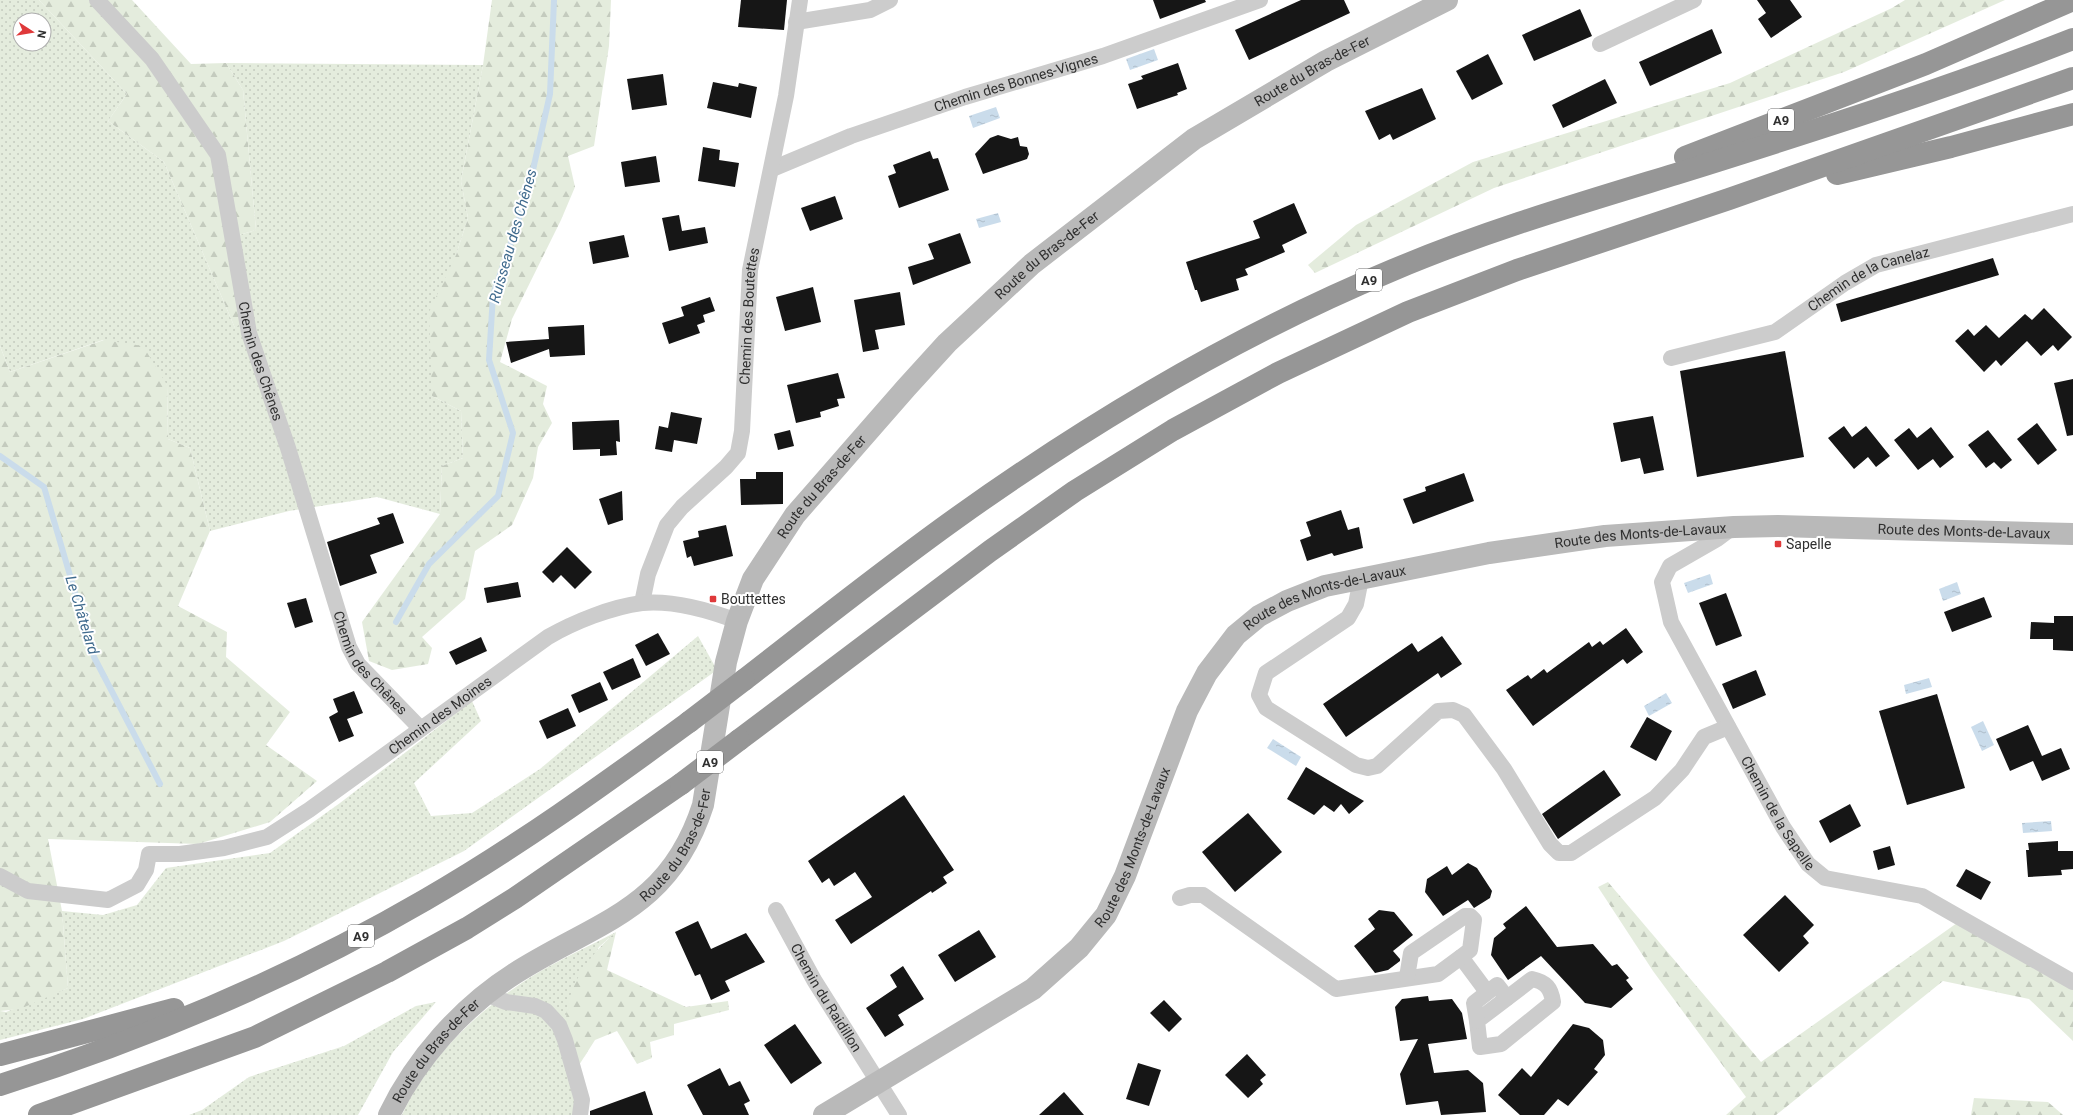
<svg xmlns="http://www.w3.org/2000/svg" width="2073" height="1115" font-family="Roboto,sans-serif">
  <defs>
    <pattern id="grass-dots" width="8" height="8" patternUnits="userSpaceOnUse"><rect width="8" height="8" fill="#e4ecdd"/><path d="M2 2h.1M6 6h.1" fill="none" stroke="#c4cbbe" stroke-width="1.8" stroke-linecap="round"/></pattern>
    <pattern id="forest-firs" width="22" height="20" patternUnits="userSpaceOnUse"><rect width="22" height="20" fill="#e4ecdd"/><path d="M5 1l3.5 6h-7zM16 11l3.5 6h-7z" fill="#c4cbbe"/></pattern>
    <pattern id="water-ripples" width="26" height="14" patternUnits="userSpaceOnUse"><rect width="26" height="14" fill="#cadceb"/><path d="M2 4q2-2 4 0t4 0M15 11q2-2 4 0t4 0" fill="none" stroke="#aebdca"/></pattern>
  </defs>
  <rect width="100%" height="100%" fill="#fff"/>
  <g fill="url(#grass-dots)" fill-rule="evenodd">
    <path d="M 0,0 L 39,0 L 127,94 L 108,121 L 164,162 L 235,328 L 229,238 L 256,230 L 243,90 L 226,63 L 483,65 L 461,181 L 468,218 L 456,255 L 432,396 L 461,411 L 463,458 L 442,466 L 440,514 L 377,497 L 289,511 L 210,531 L 190,448 L 168,439 L 167,385 L 103,340 L 10,372 L 0,346 ZM 20,20 L 44,20 L 44,44 L 20,44 Z"/>
    <polygon points="698,636 717,670 464,851 284,941 83,1019 0,1040 0,1011 6,1012 68,988 62,911 103,915 137,905 166,868 270,853 340,803 472,701 481,721 414,783 431,816 472,813 540,769"/>
    <path d="M 616,932 L 599,947 L 567,1009 L 580,1115 L 402,1115 C 428,1058 478,1010 531,977 C 558,960 588,947 616,932 Z"/>
    <polygon points="436,1002 393,1052 358,1115 189,1115 202,1110 249,1077 344,1046 416,1006"/>
  </g>
  <g fill="url(#forest-firs)">
    <polygon points="39,0 132,0 191,64 226,63 243,90 256,230 229,238 251,314 235,328 164,162 108,121 127,94"/>
    <polygon points="492,0 611,0 609,46 594,146 568,156 575,187 561,220 512,319 500,362 547,386 543,404 552,423 538,447 533,478 512,525 475,551 465,599 422,637 432,648 428,664 392,670 369,661 362,622 440,514 442,466 463,458 461,411 432,396 429,312 456,255 468,218 461,181 483,65"/>
    <polygon points="1905,0 2005,0 1844,72 1494,188 1315,273 1308,265 1356,225 1473,162 1730,83 1892,8"/>
    <polygon points="104,340 143,346 167,385 168,439 190,448 210,531 178,606 227,632 226,657 290,712 266,745 317,781 270,822 198,844 48,839 62,911 68,988 20,1009 0,1011 0,346 10,372"/>
    <polygon points="1608,882 1761,1062 1957,923 2073,988 2073,1041 2029,999 1943,981 1776,1115 1726,1115 1746,1097 1653,971 1598,887"/>
    <path d="M 616,932 L 607,970 L 686,1007 L 728,1001 L 729,1010 L 674,1024 L 674,1035 L 650,1042 L 652,1058 L 637,1064 L 617,1031 L 595,1040 L 574,1073 C 570,1053 564,1029 567,1009 C 573,977 593,952 616,932 Z"/>
    <polygon points="1974,1098 2048,1102 2063,1115 1971,1115"/>
  </g>
  <g fill="url(#water-ripples)">
    <polygon points="1154,49 1158,60 1130,70 1126,59"/>
    <polygon points="996,107 1000,118 973,128 969,116"/>
    <polygon points="998,213 1001,222 979,228 976,219"/>
    <polygon points="1710,574 1713,584 1688,593 1684,583"/>
    <polygon points="1957,582 1961,594 1943,601 1939,589"/>
    <polygon points="1929,678 1932,687 1906,694 1904,685"/>
    <polygon points="1666,693 1672,703 1649,716 1644,706"/>
    <polygon points="1983,721 1994,745 1982,751 1971,727"/>
    <polygon points="1273,739 1301,757 1296,766 1267,748"/>
    <polygon points="2051,821 2052,831 2023,833 2022,823"/>
  </g>
  <g fill="none" stroke-linecap="round" stroke-linejoin="round">
    <g stroke="#cadceb" stroke-width="6">
      <polyline points="0,456 44,487 94,657 160,784"/>
      <polyline points="396,622 429,564 498,496 513,433 489,360 493,295 528,192 550,94 554,0"/>
    </g>
  </g>
  <g fill="#161616">
    <polygon points="741,0 787,0 784,30 738,27"/>
    <polygon points="1153,0 1205,0 1206,2 1160,19"/>
    <polygon points="1301,0 1344,0 1350,13 1249,60 1235,30"/>
    <polygon points="1757,0 1790,0 1802,17 1771,38 1758,19 1766,13"/>
    <polygon points="1580,9 1592,36 1534,61 1522,35"/>
    <polygon points="1712,29 1722,53 1650,86 1639,62"/>
    <polygon points="1488,54 1503,84 1472,100 1456,71"/>
    <polygon points="1178,63 1187,89 1177,93 1178,95 1137,109 1128,84 1143,79 1141,76"/>
    <polygon points="663,74 667,105 632,110 627,79"/>
    <polygon points="1605,79 1617,103 1563,128 1552,105"/>
    <polygon points="713,82 738,87 739,83 757,87 751,118 707,108"/>
    <polygon points="1422,88 1436,119 1393,140 1390,134 1379,140 1365,111"/>
    <polygon points="998,135 1011,139 1018,137 1020,146 1027,147 1029,154 1027,159 983,174 975,154 990,138"/>
    <polygon points="703,147 720,150 719,160 739,163 735,187 698,181"/>
    <polygon points="930,151 933,159 938,158 949,190 899,208 888,176 896,173 893,165"/>
    <polygon points="656,156 660,182 625,187 621,162"/>
    <polygon points="835,196 843,219 810,231 801,208"/>
    <polygon points="1294,203 1307,233 1282,245 1285,252 1245,269 1248,275 1236,279 1239,290 1201,302 1197,290 1195,290 1186,262 1260,238 1253,221"/>
    <polygon points="679,215 682,231 705,227 708,243 669,251 662,218"/>
    <polygon points="960,233 971,263 913,285 908,267 934,259 928,244"/>
    <polygon points="624,235 629,257 593,264 589,242"/>
    <polygon points="1993,258 1999,275 1841,322 1836,304"/>
    <polygon points="813,287 821,322 785,331 776,297"/>
    <polygon points="900,292 905,325 875,330 879,349 863,352 854,300"/>
    <polygon points="710,297 715,311 703,315 705,322 697,325 700,333 669,344 662,323 684,316 681,307"/>
    <polygon points="2044,308 2072,337 2058,351 2053,345 2041,356 2027,341 2001,366 1996,360 1984,372 1955,341 1968,329 1974,336 1986,325 1999,338 2025,314 2032,320"/>
    <polygon points="584,325 585,355 550,357 549,349 511,363 506,342 549,339 548,327"/>
    <polygon points="1785,351 1804,457 1697,477 1680,371"/>
    <polygon points="838,373 845,398 837,399 839,406 820,412 821,417 796,423 787,385"/>
    <polygon points="2073,379 2073,435 2067,436 2054,383"/>
    <polygon points="671,412 702,418 697,444 674,440 672,452 655,449 659,426 668,428"/>
    <polygon points="1653,416 1664,470 1644,474 1640,458 1621,462 1613,423"/>
    <polygon points="619,420 620,442 616,441 617,455 600,456 600,449 573,450 572,422"/>
    <polygon points="2037,423 2057,450 2038,465 2017,439"/>
    <polygon points="1844,426 1852,437 1866,426 1890,456 1876,467 1868,457 1854,469 1828,438"/>
    <polygon points="1931,427 1954,457 1940,468 1933,459 1918,470 1894,440 1909,428 1917,438"/>
    <polygon points="790,430 794,446 778,450 774,434"/>
    <polygon points="1988,430 2012,460 2001,469 1994,462 1986,468 1968,445"/>
    <polygon points="756,472 783,472 783,504 741,505 740,479 756,479"/>
    <polygon points="1464,473 1474,501 1413,524 1403,499 1426,491 1425,487"/>
    <polygon points="622,491 623,520 608,525 599,499"/>
    <polygon points="1341,510 1348,530 1359,527 1363,548 1334,556 1332,553 1307,561 1300,540 1311,536 1306,522"/>
    <polygon points="393,513 404,543 370,555 377,573 340,586 327,542 380,524 377,518"/>
    <polygon points="726,525 733,556 694,566 691,556 687,558 683,541 699,537 698,531"/>
    <polygon points="567,547 592,572 575,589 561,575 553,583 542,572"/>
    <polygon points="518,582 521,597 487,603 484,588"/>
    <polygon points="1726,593 1742,636 1716,646 1699,603"/>
    <polygon points="1984,597 1992,617 1952,632 1944,612"/>
    <polygon points="306,598 313,622 295,628 287,603"/>
    <polygon points="2054,616 2073,616 2073,651 2053,650 2053,639 2030,639 2031,622 2054,623"/>
    <polygon points="1626,628 1643,652 1627,664 1623,659 1533,726 1506,690 1528,675 1531,679 1544,669 1547,673 1589,642 1592,647 1600,641 1603,645"/>
    <polygon points="658,633 670,654 646,666 635,645"/>
    <polygon points="1442,636 1462,664 1441,678 1438,673 1346,737 1323,704 1412,643 1418,652"/>
    <polygon points="481,637 487,651 456,665 449,652"/>
    <polygon points="633,658 641,677 612,690 603,672"/>
    <polygon points="1756,670 1766,695 1733,709 1722,684"/>
    <polygon points="600,682 608,700 579,713 571,695"/>
    <polygon points="354,691 363,713 347,719 354,736 339,742 329,717 338,712 333,699"/>
    <polygon points="1937,694 1965,788 1907,805 1879,711"/>
    <polygon points="568,708 576,726 547,739 539,721"/>
    <polygon points="1647,717 1672,731 1656,761 1630,747"/>
    <polygon points="2028,725 2042,756 2061,748 2070,769 2042,781 2033,761 2010,771 1996,739"/>
    <polygon points="1306,767 1350,793 1364,801 1349,814 1341,804 1334,812 1324,805 1314,815 1287,799"/>
    <polygon points="1604,770 1621,795 1558,839 1542,814"/>
    <polygon points="904,795 954,870 943,877 947,883 932,893 931,891 851,944 835,920 872,897 855,872 834,886 829,878 822,883 808,861"/>
    <polygon points="1850,804 1861,826 1830,843 1819,821"/>
    <polygon points="1248,813 1282,852 1235,892 1202,852"/>
    <polygon points="2058,841 2058,851 2073,851 2073,869 2061,870 2062,875 2028,877 2026,850 2029,850 2028,843"/>
    <polygon points="1890,846 1895,865 1878,870 1873,851"/>
    <polygon points="1468,863 1477,868 1492,891 1490,898 1474,908 1468,900 1443,916 1425,892 1427,879 1447,866 1452,875"/>
    <polygon points="1966,869 1991,882 1981,900 1956,886"/>
    <polygon points="1785,895 1814,925 1803,936 1809,943 1779,972 1743,935"/>
    <polygon points="1526,906 1557,947 1593,944 1612,966 1617,964 1629,978 1626,980 1633,989 1611,1008 1585,1003 1541,956 1508,980 1491,955 1494,938 1506,928 1503,924"/>
    <polygon points="1379,910 1394,912 1413,935 1393,951 1400,959 1400,961 1388,970 1375,973 1354,946 1375,929 1368,919"/>
    <polygon points="698,921 711,949 746,933 765,962 725,981 730,991 711,1000 700,974 695,976 675,932"/>
    <polygon points="979,930 996,957 955,982 938,955"/>
    <polygon points="903,966 924,999 898,1015 904,1025 885,1037 866,1008 897,987 890,975"/>
    <polygon points="1428,996 1429,1001 1452,999 1462,1013 1467,1039 1428,1044 1434,1073 1468,1070 1483,1083 1486,1112 1441,1115 1438,1101 1406,1105 1400,1074 1418,1039 1400,1041 1395,1007 1402,999"/>
    <polygon points="1164,1000 1182,1019 1169,1032 1150,1013"/>
    <polygon points="795,1024 822,1063 791,1084 764,1045"/>
    <polygon points="1573,1024 1589,1028 1603,1040 1605,1055 1594,1069 1598,1072 1568,1106 1558,1099 1544,1115 1520,1115 1498,1095 1522,1068 1531,1077"/>
    <polygon points="1247,1054 1266,1075 1260,1080 1263,1084 1248,1098 1225,1075"/>
    <polygon points="1138,1063 1161,1070 1149,1106 1126,1099"/>
    <polygon points="720,1068 729,1086 740,1081 750,1101 744,1104 749,1115 703,1115 687,1085"/>
    <polygon points="645,1091 653,1115 590,1115 590,1111"/>
    <polygon points="1064,1092 1084,1115 1039,1115"/>
  </g>
  <g fill="none" stroke-linecap="round" stroke-linejoin="round">
    <g stroke="#ccc" stroke-width="16">
      <path id="s1" d="M 97,0 L 152,59 L 218,155 L 249,333 L 288,448 L 349,647 L 358,664 L 420,728"/>
      <polyline points="796,22 870,10 890,0"/>
      <polyline points="1600,44 1694,0"/>
      <path id="s2" d="M 772,169 L 851,136 L 965,97 L 1103,56 L 1260,0"/>
      <path id="s3" d="M 1671,358 L 1775,332 L 1845,283 L 1876,265 L 2073,214"/>
      <path id="s4" d="M 1733,527 L 1717,539 L 1670,566 L 1662,582 L 1671,622 L 1783,827 L 1808,864 L 1825,878 L 1922,896 L 2073,982"/>
      <polyline points="1361,579 1356,604 1348,618 1266,673 1259,695 1266,708 1356,765 1368,768 1377,766 1438,711 1453,710 1464,715 1504,769 1550,844 1559,853 1571,853 1655,798 1682,770 1704,737 1728,727"/>
      <path id="s5" d="M 642,603 L 648,574 L 667,525 L 682,507 L 726,467 L 738,453 L 742,431 L 750,270 L 786,96 L 800,0"/>
      <path id="s6" d="M 0,876 L 28,891 L 108,900 L 137,885 L 146,870 L 149,854 L 180,854 L 224,848 L 267,837 L 309,810 L 548,637 C 574,622 611,607 642,603 C 674,600 708,610 737,621"/>
      <polyline points="1180,898 1190,895 1203,895 1336,989 1438,974 1461,957 1487,992"/>
      <path id="s7" d="M 776,910 L 814,980 L 899,1115"/>
      <polyline points="1407,977 1411,953 1465,916 1470,916 1474,920 1470,950 1461,957"/>
      <path d="M 1532,979 C 1546,982 1551,988 1553,1002 L 1501,1044 L 1480,1047 L 1477,1021 Z"/>
      <polyline points="486,994 506,1002 535,1006 546,1011 559,1025 565,1040 582,1100 580,1115"/>
      <polyline points="1477,1021 1474,1003 1497,985 1507,998"/>
    </g>
    <g stroke="#b9b9b9" stroke-width="22">
      <path id="s8" d="M 389,1115 C 416,1059 462,1007 514,974 C 597,921 669,911 703,805 L 726,662 L 737,621 L 753,579 L 795,515 L 906,388 L 947,343 L 1032,264 L 1194,139 L 1326,61 L 1447,0"/>
      <path id="s9" d="M 824,1115 L 1033,989 L 1079,948 L 1106,915 L 1125,876 L 1187,711 L 1207,673 L 1236,635 L 1259,616 L 1287,601 L 1325,586 L 1489,553 L 1605,536 L 1734,527 L 1778,526 L 2073,534"/>
    </g>
    <g stroke="#969696" stroke-width="22">
      <polyline points="1685,157 1926,64 2073,0"/>
      <polyline points="1837,174 1951,147 2073,114"/>
      <path d="M 744,680 C 815,625 885,569 958,517 C 1094,420 1239,334 1393,270 C 1485,231 1581,203 1676,174 C 1810,132 1943,90 2073,39"/>
      <polyline points="739,740 990,551 1075,491 1173,430 1278,373 1408,312 1517,270 1729,199 2073,78"/>
      <polyline points="0,1055 174,1009"/>
      <path d="M 0,1085 C 148,1038 291,978 425,900 C 517,847 603,785 689,722"/>
      <polyline points="39,1115 255,1037 387,972 467,928 515,898 681,784"/>
    </g>
    <g stroke="#969696" stroke-width="22">
      <polyline points="689,722 744,680"/>
      <polyline points="681,784 739,740"/>
    </g>
  </g>
  <g fill="#df393a" stroke="#fff" stroke-width="1.5">
    <rect x="1774" y="540" width="8" height="8" rx="2"/>
    <rect x="709" y="595" width="8" height="8" rx="2"/>
  </g>
  <g text-anchor="middle" stroke-width="4" stroke-linejoin="round" paint-order="stroke">
    <g fill="#fff" stroke="#6d6d6d" stroke-width="1">
      <rect x="1768" y="109" width="26" height="22" rx="3"/>
      <rect x="1356" y="269" width="26" height="22" rx="3"/>
      <rect x="697" y="751" width="26" height="22" rx="3"/>
      <rect x="348" y="925" width="26" height="22" rx="3"/>
    </g>
    <g font-size="13" font-weight="bold" fill="#2f2f2f">
      <text x="1781" y="125">A9</text>
      <text x="1369" y="285">A9</text>
      <text x="710" y="767">A9</text>
      <text x="361" y="941">A9</text>
    </g>
    <g font-size="14" fill="#2f2f2f" stroke="#fff">
      <text dy="5" stroke="none"><textPath href="#s8" startOffset="1448">Route du Bras-de-Fer</textPath></text>
      <text dy="5" stroke="none"><textPath href="#s2" startOffset="259">Chemin des Bonnes-Vignes</textPath></text>
      <text dy="5" stroke="none"><textPath href="#s8" startOffset="1124">Route du Bras-de-Fer</textPath></text>
      <text dy="5" stroke="none"><textPath href="#s3" startOffset="216">Chemin de la Canelaz</textPath></text>
      <text dy="5" stroke="none"><textPath href="#s5" startOffset="321">Chemin des Boutettes</textPath></text>
      <text dy="5" stroke="none"><textPath href="#s1" startOffset="408">Chemin des Chênes</textPath></text>
      <text dy="5" stroke="none"><textPath href="#s8" startOffset="800">Route du Bras-de-Fer</textPath></text>
      <text dy="5" stroke="none"><textPath href="#s9" startOffset="1405">Route des Monts-de-Lavaux</textPath></text>
      <text dy="5" stroke="none"><textPath href="#s9" startOffset="1081">Route des Monts-de-Lavaux</textPath></text>
      <text dy="5" stroke="none"><textPath href="#s9" startOffset="757">Route des Monts-de-Lavaux</textPath></text>
      <text dy="5" stroke="none"><textPath href="#s1" startOffset="732">Chemin des Chênes</textPath></text>
      <text dy="5" stroke="none"><textPath href="#s6" startOffset="510">Chemin des Moines</textPath></text>
      <text dy="5" stroke="none"><textPath href="#s4" startOffset="352">Chemin de la Sapelle</textPath></text>
      <text dy="5" stroke="none"><textPath href="#s8" startOffset="404">Route du Bras-de-Fer</textPath></text>
      <text dy="5" stroke="none"><textPath href="#s9" startOffset="421">Route des Monts-de-Lavaux</textPath></text>
      <text dy="5" stroke="none"><textPath href="#s7" startOffset="101">Chemin du Raidillon</textPath></text>
      <text dy="5" stroke="none"><textPath href="#s8" startOffset="80">Route du Bras-de-Fer</textPath></text>
    </g>
    <g font-size="14" fill="#2f2f2f" stroke="#fff" text-anchor="start">
      <text x="1786" y="549">Sapelle</text>
      <text x="721" y="604">Bouttettes</text>
    </g>
    <g font-size="15" font-style="italic" fill="#406b8e" stroke="#fff">
      <text transform="translate(513 236) rotate(-74)" y="5">Ruisseau des Chênes</text>
      <text transform="translate(82 615) rotate(73)" y="5">Le Châtelard</text>
    </g>
  </g>
  <g transform="translate(32 32) rotate(102)"><circle r="19" fill="#ffffff" stroke="#acacac"/>
  <path d="M0-3L7 15L0 10L-7 15Z" fill="#df393a"/>
  <text y="-6" font-size="11" font-weight="bold" text-anchor="middle" fill="#2f2f2f">N</text>
  </g>
</svg>
